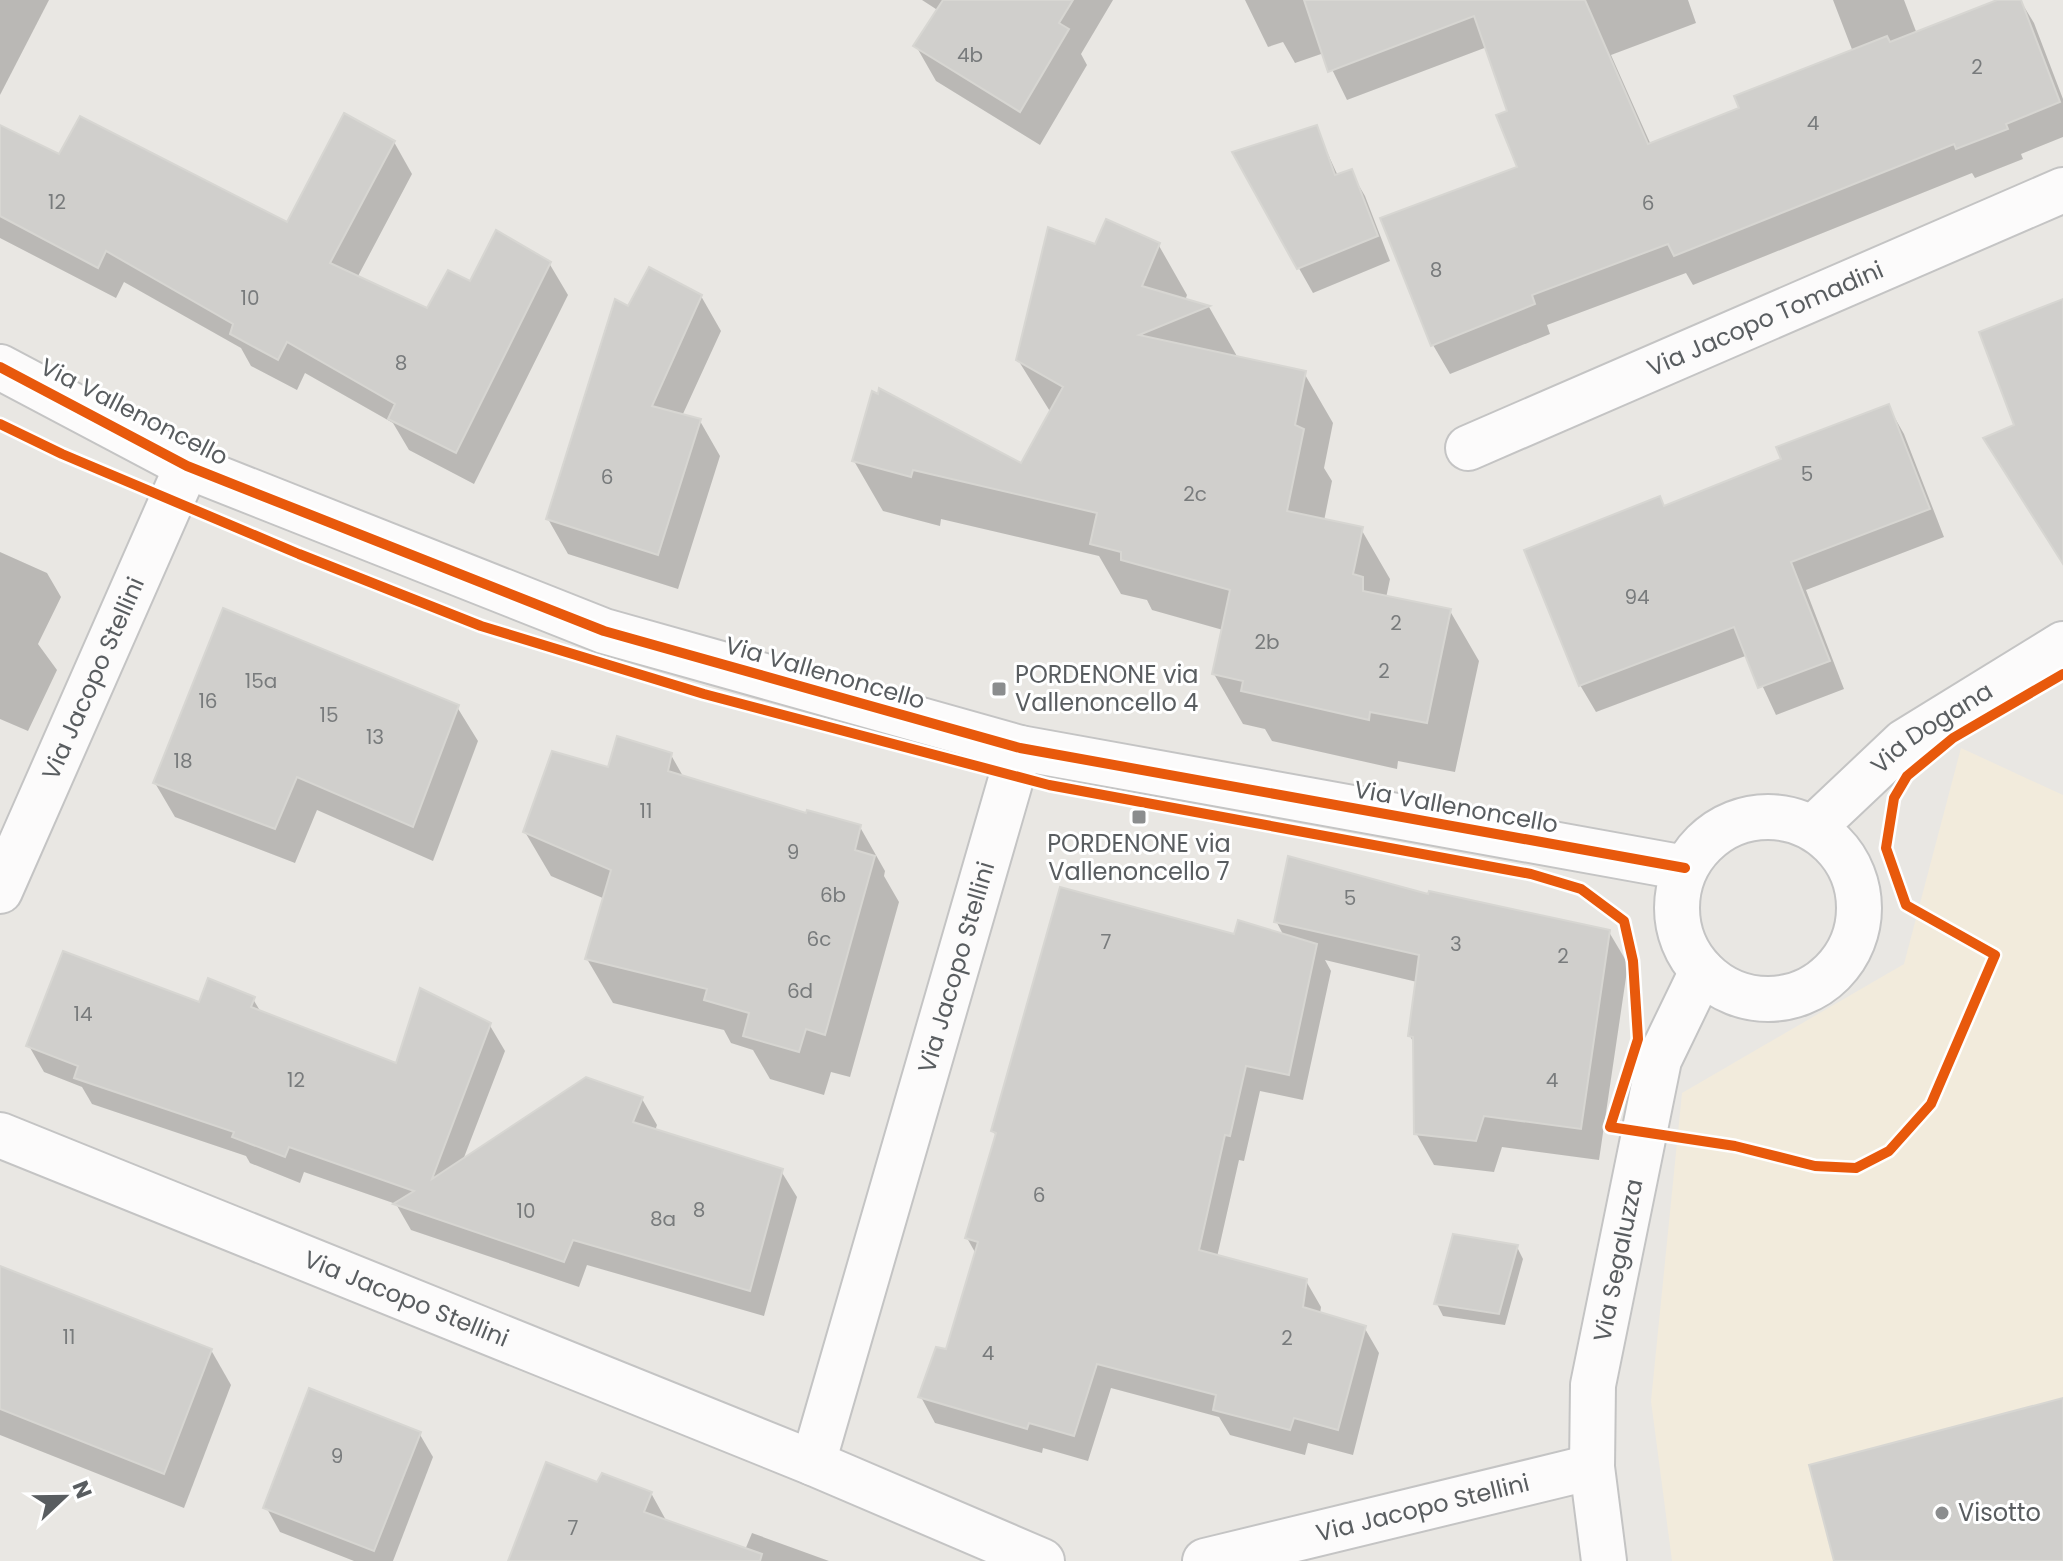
<svg xmlns="http://www.w3.org/2000/svg" width="2063" height="1561" font-family="Poppins,sans-serif">
  <rect width="100%" height="100%" fill="#e9e7e3"/>
  <polygon fill="#f2ebdc" points="1961,748 2063,795 2063,1561 1672,1561 1651,1401 1682,1093 1904,964"/>
  <g fill="#0003">
    <polygon points="0,0 49,0 0,95"/>
    <polygon points="922,0 1113,0 1081,54 1087,65 1040,145 936,81 916,46 939,11"/>
    <polygon points="1245,0 1688,0 1696,23 1611,55 1651,145 1742,109 1853,52 1833,0 1904,0 1917,34 2002,0 2020,0 2034,23 2063,99 2063,137 2021,154 2023,159 1975,178 1972,173 1693,285 1686,273 1547,325 1550,334 1450,374 1433,345 1520,168 1510,112 1487,47 1347,100 1324,53 1295,63 1283,42 1268,47"/>
    <polygon points="0,127 60,157 288,225 394,142 412,174 357,278 427,310 471,284 549,263 568,295 474,484 409,450 393,423 305,373 297,390 251,366 241,348 124,282 116,298 0,238"/>
    <polygon points="1316,128 1338,176 1351,172 1365,196 1390,261 1313,293 1234,154"/>
    <polygon points="1158,244 1187,295 1185,301 1209,307 1238,358 1304,373 1333,423 1324,468 1332,481 1324,521 1361,529 1390,579 1386,598 1450,611 1479,661 1455,772 1398,761 1397,769 1272,741 1265,729 1243,724 1214,674 1223,630 1152,610 1147,600 1121,594 1099,556 941,519 940,526 883,511 854,461 1022,466 1051,413 1018,360 1096,246"/>
    <polygon points="701,296 721,331 682,416 700,421 720,456 678,589 568,554 548,519 629,309"/>
    <polygon points="1888,406 1904,434 1944,537 1806,590 1844,689 1776,715 1748,655 1596,712 1580,685 1664,508 1784,460"/>
    <polygon points="0,552 47,573 61,597 38,644 57,670 28,731 0,719"/>
    <polygon points="457,707 478,741 433,861 317,810 295,863 175,817 155,783"/>
    <polygon points="671,755 684,778 808,816 860,827 885,871 884,876 899,902 850,1077 831,1072 824,1095 770,1079 753,1050 731,1043 724,1030 613,1003 587,959 605,899 551,876 525,832 610,769"/>
    <polygon points="1430,897 1609,932 1628,964 1599,1160 1502,1147 1494,1172 1434,1165 1416,1133 1415,1045 1410,1036 1417,982 1325,960 1331,971 1303,1100 1260,1091 1244,1161 1239,1160 1217,1257 1306,1281 1321,1307 1320,1314 1364,1327 1379,1353 1353,1455 1308,1443 1305,1455 1230,1435 1219,1417 1111,1388 1088,1461 1043,1448 1042,1453 935,1423 921,1397 947,1351 976,1254 967,1238 997,1137 993,1131 1236,937 1284,936 1276,921"/>
    <polygon points="253,999 262,1014 397,1066 489,1024 505,1051 463,1160 642,1099 657,1125 655,1131 781,1171 797,1197 764,1316 587,1265 579,1287 411,1230 396,1204 304,1172 300,1183 250,1163 246,1156 92,1104 82,1087 44,1072 29,1046 201,1005"/>
    <polygon points="1517,1247 1523,1259 1505,1325 1443,1316 1437,1304"/>
    <polygon points="0,1302 211,1350 231,1385 184,1508 0,1435"/>
    <polygon points="419,1433 433,1457 393,1561 354,1561 280,1532 266,1507"/>
    <polygon points="598,1484 651,1493 667,1522 745,1550 752,1533 829,1561 512,1561"/>
  </g>
  <g fill="#d0cfcc" stroke="#d7d6d2" stroke-width="2">
    <polygon points="943,0 1073,0 1059,23 1069,29 1020,112 913,46"/>
    <polygon points="1304,0 1585,0 1648,144 1739,108 1734,96 1887,36 1890,42 1997,0 2021,0 2060,102 2006,124 2008,129 1956,149 1954,144 1674,256 1668,244 1532,295 1535,304 1431,346 1380,218 1517,167 1496,115 1507,111 1474,16 1328,72"/>
    <polygon points="344,113 395,141 330,263 427,308 448,270 470,281 496,230 551,262 456,453 388,419 395,404 287,342 278,360 230,334 233,324 106,251 98,268 0,216 0,125 59,154 80,116 287,222"/>
    <polygon points="1317,125 1335,175 1352,169 1378,236 1297,269 1232,152"/>
    <polygon points="1106,219 1160,243 1142,286 1210,306 1139,335 1306,371 1295,425 1304,429 1287,511 1363,527 1353,574 1363,577 1363,591 1451,609 1427,723 1370,712 1369,720 1241,691 1243,681 1212,674 1230,590 1121,560 1121,552 1090,544 1097,513 913,470 911,477 852,461 872,391 878,394 879,388 1021,463 1063,387 1016,360 1048,227 1095,244"/>
    <polygon points="649,267 702,295 652,406 701,419 658,555 546,519 615,299 628,306"/>
    <polygon points="2063,299 2063,564 1983,438 2014,425 1979,332"/>
    <polygon points="1889,404 1930,509 1791,562 1830,661 1758,688 1734,627 1579,686 1524,550 1660,496 1664,506 1781,459 1776,447"/>
    <polygon points="223,608 459,705 413,827 297,777 275,829 153,783"/>
    <polygon points="617,736 672,753 668,771 806,813 807,810 861,825 855,850 875,856 825,1035 806,1029 799,1052 743,1036 749,1013 704,1000 707,989 585,959 611,870 523,832 552,751 608,767"/>
    <polygon points="1288,856 1428,894 1429,891 1610,930 1581,1129 1484,1116 1476,1141 1414,1134 1413,1037 1408,1036 1419,955 1274,922"/>
    <polygon points="1060,887 1234,934 1238,920 1317,944 1289,1075 1246,1066 1230,1136 1225,1135 1199,1250 1307,1279 1303,1307 1366,1326 1338,1430 1294,1418 1290,1430 1213,1410 1216,1395 1097,1364 1074,1436 1029,1423 1027,1429 918,1397 936,1347 946,1349 978,1242 965,1238 996,1133 991,1131"/>
    <polygon points="63,951 199,1002 208,978 255,997 251,1007 396,1063 420,988 491,1023 432,1179 586,1077 643,1097 633,1122 783,1169 750,1291 573,1240 564,1262 393,1204 414,1191 289,1147 285,1157 232,1137 234,1132 74,1078 78,1066 26,1046"/>
    <polygon points="1453,1234 1518,1245 1499,1314 1434,1304"/>
    <polygon points="0,1266 212,1349 164,1474 0,1409"/>
    <polygon points="309,1388 421,1432 374,1551 263,1508"/>
    <polygon points="2063,1398 2063,1561 1834,1561 1809,1465"/>
    <polygon points="546,1462 597,1482 602,1473 652,1492 644,1512 762,1554 760,1561 508,1561"/>
  </g>
  <g fill="none" stroke-linecap="round" stroke-linejoin="round">
    <g stroke="#c4c4c4" stroke-width="48">
      <g id="minor">
        <polyline points="0,367 187,466 604,631 1020,748 1685,868"/>
        <path id="s1" d="M 1468,448 L 2063,190"/>
        <circle cx="1768" cy="908" r="91"/>
        <path id="s2" d="M 1813,828 L 1904,742 L 2063,644"/>
        <path id="s3" d="M 0,891 L 187,466"/>
        <path id="s4" d="M 0,1135 L 813,1463 L 1042,1561"/>
        <path id="s5" d="M 813,1463 L 1020,748"/>
        <path id="s6" d="M 1205,1561 L 1592,1467"/>
        <path id="s7" d="M 1604,1561 L 1592,1467 L 1593,1385 L 1659,1060 L 1702,971"/>
      </g>
    </g>
    <use href="#minor" stroke="#fcfbfb" stroke-width="44"/>
    <g stroke="#fff" stroke-width="15">
      <g id="cycleway">
        <polyline points="0,367 187,466 604,631 1020,748 1685,868"/>
        <polyline points="0,424 62,454 299,554 481,626 704,694 1049,785 1531,874 1581,889 1624,921 1633,961 1638,1039 1610,1127 1735,1146 1815,1166 1856,1168 1889,1151 1931,1104 1995,955 1906,905 1886,848 1894,798 1907,776 1953,738 2063,674"/>
      </g>
    </g>
    <use href="#cycleway" stroke="#e8590c" stroke-width="10"/>
  </g>
  <g fill="#8b8d8e" stroke="#fff" stroke-width="3">
    <rect x="991" y="681" width="16" height="16" rx="4"/>
    <rect x="1131" y="809" width="16" height="16" rx="4"/>
    <circle cx="1942" cy="1513" r="8"/>
  </g>
  <g text-anchor="middle" stroke-width="6" stroke-linejoin="round" paint-order="stroke">
    <g font-size="20" fill="#787b7c">
      <text x="970" y="62">4b</text>
      <text x="1977" y="74">2</text>
      <text x="1813" y="130">4</text>
      <text x="57" y="209">12</text>
      <text x="1648" y="210">6</text>
      <text x="1436" y="277">8</text>
      <text x="250" y="305">10</text>
      <text x="401" y="370">8</text>
      <text x="1807" y="481">5</text>
      <text x="607" y="484">6</text>
      <text x="1195" y="501">2c</text>
      <text x="1637" y="604">94</text>
      <text x="1396" y="630">2</text>
      <text x="1267" y="649">2b</text>
      <text x="1384" y="678">2</text>
      <text x="261" y="688">15a</text>
      <text x="208" y="708">16</text>
      <text x="329" y="722">15</text>
      <text x="375" y="744">13</text>
      <text x="183" y="768">18</text>
      <text x="646" y="818">11</text>
      <text x="793" y="859">9</text>
      <text x="833" y="902">6b</text>
      <text x="1350" y="905">5</text>
      <text x="819" y="946">6c</text>
      <text x="1106" y="949">7</text>
      <text x="1456" y="951">3</text>
      <text x="1563" y="963">2</text>
      <text x="800" y="998">6d</text>
      <text x="83" y="1021">14</text>
      <text x="296" y="1087">12</text>
      <text x="1552" y="1087">4</text>
      <text x="1039" y="1202">6</text>
      <text x="699" y="1217">8</text>
      <text x="526" y="1218">10</text>
      <text x="663" y="1226">8a</text>
      <text x="69" y="1344">11</text>
      <text x="1287" y="1345">2</text>
      <text x="988" y="1360">4</text>
      <text x="337" y="1463">9</text>
      <text x="573" y="1535">7</text>
    </g>
    <g font-size="24" fill="#595d60" stroke="#fff">
      <text dy="8" stroke="none"><textPath href="#s1" startOffset="324">Via Jacopo Tomadini</textPath></text>
      <text transform="translate(134 412) rotate(27)" y="8">Via Vallenoncello</text>
      <text transform="translate(825 673) rotate(16)" y="8">Via Vallenoncello</text>
      <text dy="8" stroke="none"><textPath href="#s3" startOffset="232">Via Jacopo Stellini</textPath></text>
      <text dy="8" stroke="none"><textPath href="#s2" startOffset="156">Via Dogana</textPath></text>
      <text transform="translate(1456 807) rotate(10)" y="8">Via Vallenoncello</text>
      <text dy="8" stroke="none"><textPath href="#s5" startOffset="516">Via Jacopo Stellini</textPath></text>
      <text dy="8" stroke="none"><textPath href="#s7" startOffset="304">Via Segaluzza</textPath></text>
      <text dy="8" stroke="none"><textPath href="#s4" startOffset="438">Via Jacopo Stellini</textPath></text>
      <text dy="8" stroke="none"><textPath href="#s6" startOffset="224">Via Jacopo Stellini</textPath></text>
    </g>
    <g font-size="24" fill="#595d60" stroke="#fff" text-anchor="start">
      <text x="1015" y="683">PORDENONE via<tspan x="1015" dy="28">Vallenoncello 4</tspan></text>
      <text x="1139" y="852" text-anchor="middle">PORDENONE via<tspan x="1139" dy="28">Vallenoncello 7</tspan></text>
      <text x="1958" y="1521">Visotto</text>
    </g>
  </g>
  <g transform="translate(64 1497) rotate(68)" stroke="#ffffff" stroke-width="6" paint-order="stroke">
  <path d="M0-6L14 30L0 20L-14 30Z" fill="#595d60"/>
  <text y="-12" font-size="22" font-weight="bold" text-anchor="middle" fill="#595d60">N</text>
  </g>
</svg>
